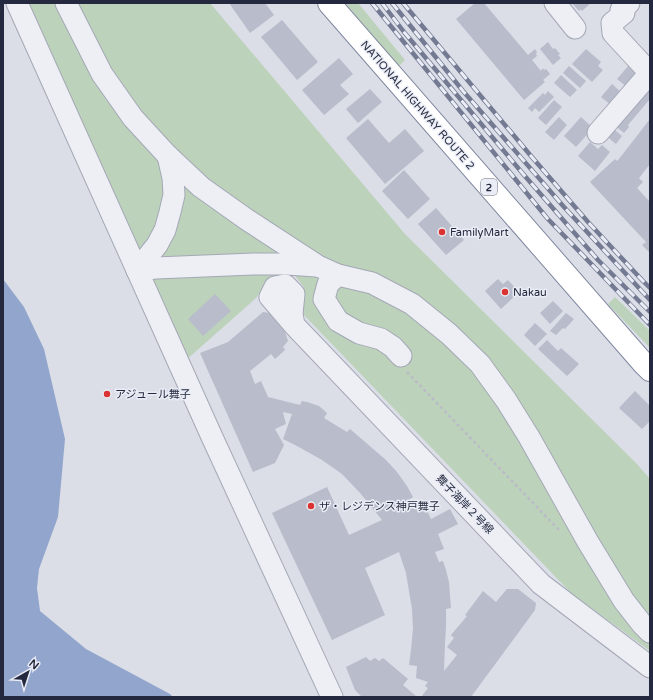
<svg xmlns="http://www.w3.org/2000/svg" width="653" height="700" font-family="'Varela Round','Noto Sans JP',sans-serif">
  <rect width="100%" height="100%" fill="#dbdee7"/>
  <g fill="#bdd2bb">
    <polygon points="23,3 210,3 405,234 637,464 650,479 650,651 571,593 303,314 304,287 295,276 274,277 255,299 185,361"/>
    <polygon points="345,3 358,3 405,60 399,66"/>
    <polygon points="615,297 650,331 650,348 608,304"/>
  </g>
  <polygon fill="#92a5cc" points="3,279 24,307 44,349 65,439 58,517 39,569 37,588 40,611 86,649 170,694 173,697 3,697"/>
  <g fill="#b8bccb">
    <polygon points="229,3 265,3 274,15 250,33"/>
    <polygon points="475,3 484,3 528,55 535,49 537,52 536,54 537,56 532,60 541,71 543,68 544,70 546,69 550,74 543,80 545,82 524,100 456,19"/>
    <polygon points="572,3 591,3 582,11 581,9 579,11"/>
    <polygon points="282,20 318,62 297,80 261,37"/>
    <polygon points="548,42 553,49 555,48 560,54 558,55 561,58 553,65 540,49"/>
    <polygon points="586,49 601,62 598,66 603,70 592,82 572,64"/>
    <polygon points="339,58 353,74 340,85 349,94 324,115 302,90"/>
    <polygon points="629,65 640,74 628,88 617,79"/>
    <polygon points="569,66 586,81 580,88 563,73"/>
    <polygon points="561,75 577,90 570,97 554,83"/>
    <polygon points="612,84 621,92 611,105 601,97"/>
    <polygon points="650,88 650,99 628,125 629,127 624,133 614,125"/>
    <polygon points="370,89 382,102 358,123 346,109"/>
    <polygon points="548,91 554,97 539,112 535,108 532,112 528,108 543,93 545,95"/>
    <polygon points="554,100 562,107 546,125 538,118"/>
    <polygon points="559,117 567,125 554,140 545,132"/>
    <polygon points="581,117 593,128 576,147 564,136"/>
    <polygon points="368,119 389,143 405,129 424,151 385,184 346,138"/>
    <polygon points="650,119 650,164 639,178 643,182 637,188 650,202 650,253 642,245 646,242 590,182 615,159 617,161 619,159"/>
    <polygon points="611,127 622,136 616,144 605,135"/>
    <polygon points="590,142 598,149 602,145 610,152 595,171 578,156"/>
    <polygon points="404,170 430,199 408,219 382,191"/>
    <polygon points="436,208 464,240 446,255 418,224"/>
    <polygon points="498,279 503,284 508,280 519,292 501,309 485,291"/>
    <polygon points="215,294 231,311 203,336 188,319"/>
    <polygon points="553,301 563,311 550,324 540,313"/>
    <polygon points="263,312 269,313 285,332 288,341 283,347 285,350 275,359 271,354 250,371 255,384 261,381 268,397 300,405 302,401 307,402 319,406 327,413 324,418 347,432 350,429 386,460 397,472 407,486 413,497 410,499 415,508 424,504 431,519 450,509 458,524 438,534 444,549 435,552 439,562 443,561 446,570 449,582 450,596 451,608 446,609 446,627 445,643 444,671 457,655 447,647 454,638 451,635 467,616 465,615 483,591 496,602 507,589 518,589 536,603 535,610 471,697 421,697 428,688 425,686 428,682 416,678 417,666 409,665 411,650 413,628 412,609 406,573 399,552 365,568 385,615 332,640 272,513 327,487 349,535 382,520 361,494 342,474 322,460 297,446 283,439 292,414 283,412 286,424 275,429 284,445 275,463 253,472 200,353 228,342"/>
    <polygon points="566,313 574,319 565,329 563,328 556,335 550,331"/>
    <polygon points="535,323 547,334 535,346 524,335"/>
    <polygon points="547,340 558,351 561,348 579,364 567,376 538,349"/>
    <polygon points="635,391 650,406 650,421 642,429 619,408"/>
    <polygon points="366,657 370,661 375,658 379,661 383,658 408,679 403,685 417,697 362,697 355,690 346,667"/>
  </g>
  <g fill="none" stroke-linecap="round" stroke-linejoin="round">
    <g stroke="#a4a8b5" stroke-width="23">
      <g id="minor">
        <polyline points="17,3 212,437 332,697"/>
        <polyline points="66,3 102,74 133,118 168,156 201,187 246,219 318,266 338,275 372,283 412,304 449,334 480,364 506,400 529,437 588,542 624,601 642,624 650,632"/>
        <polyline points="555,3 575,28"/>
        <polyline points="629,3 621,10 624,13 612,23 613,33 650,73"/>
        <polyline points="598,133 650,73"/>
        <polyline points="137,270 156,268 253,264 287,264 316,266"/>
        <polyline points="137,270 157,245 165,230 170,212 174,195 173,178 168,156"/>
        <polyline points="338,275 328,284 324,299 338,321 359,333 381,339 393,347 401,356"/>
        <polyline points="294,325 292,314 294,294 285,285 275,287 270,297 294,325 541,584 650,667"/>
      </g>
    </g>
    <g stroke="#81889f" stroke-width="24">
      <polyline id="highway" points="329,3 644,364 650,370"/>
    </g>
    <polyline stroke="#b9bcc6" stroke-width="2.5" stroke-dasharray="3 3" stroke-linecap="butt" points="407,372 560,531"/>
    <use href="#minor" stroke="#eeeff5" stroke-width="21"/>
    <use href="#highway" stroke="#fff" stroke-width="22"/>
    <g stroke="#737a92" stroke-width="4.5">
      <g id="rail">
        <polyline points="372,3 547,218 650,325"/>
        <polyline points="382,3 404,32 524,175 598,260 650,312"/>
        <polyline points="392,3 463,91 564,207 650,300"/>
        <polyline points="403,3 531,156 588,222 642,280 650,288"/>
      </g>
    </g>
    <use href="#rail" stroke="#eaedf5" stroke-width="3" stroke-dasharray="9" stroke-linecap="butt"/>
  </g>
  <g fill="#db3331" stroke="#eaedf5" stroke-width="1.5">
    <circle cx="442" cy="232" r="4"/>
    <circle cx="505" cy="292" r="4"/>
    <circle cx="107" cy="394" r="4"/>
    <circle cx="311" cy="506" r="4"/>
  </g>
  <g text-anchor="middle" stroke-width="3" stroke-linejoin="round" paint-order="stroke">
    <rect fill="#eaedf5" stroke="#5f6476" stroke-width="1" x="481" y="179" width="16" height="16" rx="3"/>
    <g font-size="10" font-weight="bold" fill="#24293f">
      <text x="489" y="191">2</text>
    </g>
    <g font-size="11" fill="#24293f" stroke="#eaedf5">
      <text transform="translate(418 105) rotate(49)" y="4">NATIONAL HIGHWAY ROUTE 2</text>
      <text transform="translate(465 504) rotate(46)" y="4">舞子海岸２号線</text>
    </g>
    <g font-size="11" fill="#24293f" stroke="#eaedf5" text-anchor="start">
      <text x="450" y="236">FamilyMart</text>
      <text x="513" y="296">Nakau</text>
      <text x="115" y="398">アジュール舞子</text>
      <text x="319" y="510">ザ・レジデンス神戸舞子</text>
    </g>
  </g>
  <rect width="653" height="700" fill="none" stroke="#24293f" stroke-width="8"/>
  <g transform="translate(28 672) rotate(39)" stroke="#eaedf5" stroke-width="3" paint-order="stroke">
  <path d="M0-3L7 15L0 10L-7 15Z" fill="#24293f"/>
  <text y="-6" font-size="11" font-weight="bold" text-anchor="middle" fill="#24293f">N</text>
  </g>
</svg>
